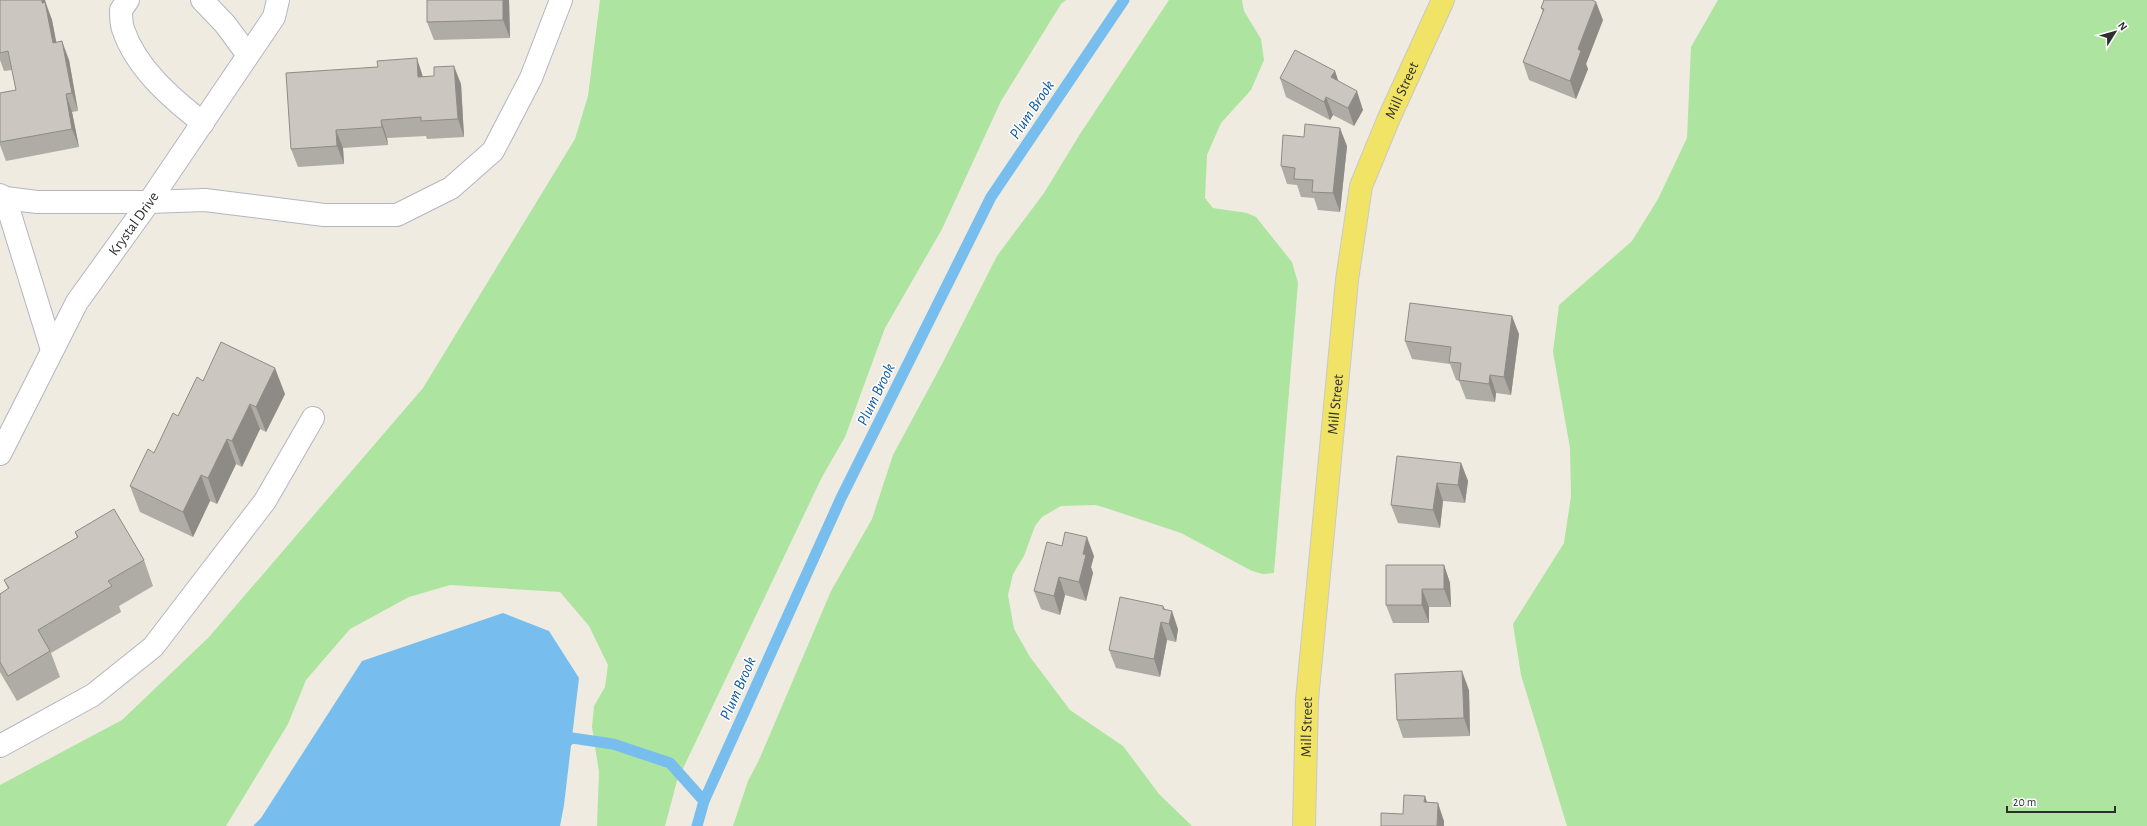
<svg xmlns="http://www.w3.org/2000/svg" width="2147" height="826" font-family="'Alegreya Sans',sans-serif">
  <rect width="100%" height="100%" fill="#efebe1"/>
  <g fill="#ade49f">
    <polygon points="600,0 1066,0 1061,4 1001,101 942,229 885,328 845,437 822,477 677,781 665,826 597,826 599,772 592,727 594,706 605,687 608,665 589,626 560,592 450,585 409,597 350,629 306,680 288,724 226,826 0,826 0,785 122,720 209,637 423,388 575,139 588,96"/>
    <polygon points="1169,0 1242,0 1244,11 1261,39 1264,60 1251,90 1221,123 1207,155 1205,198 1213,208 1247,213 1256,217 1292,262 1298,283 1274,573 1263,574 1252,571 1181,533 1106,508 1096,505 1061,506 1042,517 1035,526 1024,556 1013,574 1008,595 1014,629 1030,657 1070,710 1123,746 1159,794 1192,826 733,826 748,781 759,760 831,591 872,519 893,455 942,364 997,256 1044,193 1080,134"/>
    <polygon points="1718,0 2147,0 2147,826 1567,826 1521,675 1513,624 1564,543 1571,496 1570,448 1553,352 1559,305 1632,241 1658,199 1687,138 1691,47"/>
  </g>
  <polygon fill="#77beee" points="503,613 549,631 579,678 564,805 560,826 253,826 261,818 362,661"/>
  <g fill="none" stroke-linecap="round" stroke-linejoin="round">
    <g stroke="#77beee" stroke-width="11">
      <polyline points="561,745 572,738 613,744 670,763 704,801"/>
      <polyline points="697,826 704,801 841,498 991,197 1124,0"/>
    </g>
    <g stroke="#b4b5c1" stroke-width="24">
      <g id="minor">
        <path d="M 128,0 L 121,10 C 121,16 121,23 123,29 C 136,68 171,98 203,123"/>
        <polyline points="202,0 225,24 248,55"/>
        <polyline points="0,195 5,198 52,350"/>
        <polyline points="5,198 37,202 149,202 205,200 324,215 397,215 451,188 493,151 531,78 561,0"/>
        <path id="s1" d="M 0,454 L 77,302 L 149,202 L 274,17 L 278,0"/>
        <polyline points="0,746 93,695 153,647 265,501 313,418"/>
      </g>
    </g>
    <g stroke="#c9c9c9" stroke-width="24">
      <g id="major">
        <path id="s2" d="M 1304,826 L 1307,700 L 1347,280 L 1361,186 L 1389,118 L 1443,0"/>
      </g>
    </g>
    <use href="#minor" stroke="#fff" stroke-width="22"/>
    <use href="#major" stroke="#f0e365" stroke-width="22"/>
  </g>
  <g fill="#afaba5">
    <polygon points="0,0 45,0 52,20 56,43 69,60 78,111 72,112 79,147 6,161 0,145 0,93 16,90 12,70 4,71 0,60"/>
    <polygon points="427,0 509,0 510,38 434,40 427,22"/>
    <polygon points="1541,8 1603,20 1586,64 1588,69 1576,99 1529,80 1523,62 1543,12"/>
    <polygon points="1335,71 1338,81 1363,110 1354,126 1333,115 1330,120 1286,97 1280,78"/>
    <polygon points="423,77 461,84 464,137 427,139 426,136 387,138 388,145 343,148 344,164 298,167 291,149"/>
    <polygon points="1347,146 1340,212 1318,210 1314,198 1301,197 1297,185 1287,184 1281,166"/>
    <polygon points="1519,334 1511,395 1496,393 1495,402 1466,399 1459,381 1456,380 1450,364 1412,359 1405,341"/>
    <polygon points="203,381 285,394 266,432 260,429 242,467 236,464 217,504 210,501 193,537 140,512 130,486 154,453 178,416"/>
    <polygon points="1461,463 1468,481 1465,503 1443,501 1440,528 1398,523 1391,505"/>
    <polygon points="75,532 144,560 153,586 119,606 121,612 51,653 60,677 17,701 0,672 0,594 8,589 4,580 77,538"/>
    <polygon points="1094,556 1091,567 1093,573 1086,601 1065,595 1060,615 1041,609 1034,591"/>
    <polygon points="1444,565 1450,583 1451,607 1429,607 1429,623 1393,623 1386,605"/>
    <polygon points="1163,606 1165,609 1178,629 1176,642 1167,640 1160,677 1116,668 1109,650"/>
    <polygon points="1469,690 1470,736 1403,738 1397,720"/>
  </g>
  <g fill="#8e8b86">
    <polygon points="42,0 45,0 49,21 42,3"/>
    <polygon points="503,0 509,0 510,38 503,20"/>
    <polygon points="45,2 52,20 60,61 53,43"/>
    <polygon points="1596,2 1603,20 1586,64 1588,69 1576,99 1570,81 1578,49"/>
    <polygon points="62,41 69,60 78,111 72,93"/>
    <polygon points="417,58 423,77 425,95 418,77"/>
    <polygon points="454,66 461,84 464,137 458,119"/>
    <polygon points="1335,71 1341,89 1331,77"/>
    <polygon points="1357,91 1363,110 1354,126 1348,108"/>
    <polygon points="66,94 72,112 79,147 72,129"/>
    <polygon points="1326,97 1333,115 1330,120 1324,102"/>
    <polygon points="381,120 387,138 388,145 382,127"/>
    <polygon points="1340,128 1347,146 1340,212 1333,193"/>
    <polygon points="336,130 343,148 344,164 337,146"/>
    <polygon points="1512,316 1519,334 1511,395 1504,377"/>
    <polygon points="275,368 285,394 266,432 256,407"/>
    <polygon points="1490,375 1496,393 1495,402 1489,384"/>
    <polygon points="250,404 260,429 242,467 232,441"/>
    <polygon points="227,439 236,464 217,504 208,478"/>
    <polygon points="1461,463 1468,481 1465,503 1458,485"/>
    <polygon points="201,475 210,501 193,537 183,512"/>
    <polygon points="1437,483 1443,501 1440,528 1433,510"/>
    <polygon points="1087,537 1094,556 1091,567 1093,573 1086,601 1079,582 1083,554"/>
    <polygon points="1444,565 1450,583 1451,607 1444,589"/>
    <polygon points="1059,577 1065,595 1060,615 1054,596"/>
    <polygon points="1422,589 1429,607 1429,623 1422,605"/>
    <polygon points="1163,606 1169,622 1172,611 1178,629 1176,642 1163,609"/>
    <polygon points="1161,622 1167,640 1160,677 1154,659"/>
    <polygon points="1462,671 1469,690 1470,736 1464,718"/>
    <polygon points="1425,796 1431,814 1424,802"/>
    <polygon points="1438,803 1444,821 1444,826 1437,826"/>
  </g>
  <g fill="#cbc7c0" stroke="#8e8b86">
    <polygon points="0,0 42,0 42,3 45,2 53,43 62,41 72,93 66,94 72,129 0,142 0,93 16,90 8,51 0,53"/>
    <polygon points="427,0 503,0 503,20 427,22"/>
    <polygon points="1544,0 1592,0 1596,2 1578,49 1581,51 1570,81 1523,62 1544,9 1541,8"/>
    <polygon points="1295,50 1335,71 1331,77 1357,91 1348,108 1326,97 1324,102 1280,78"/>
    <polygon points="417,58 418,77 434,76 434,67 454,66 458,119 421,121 421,117 381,120 382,127 336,130 337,146 291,149 286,73 378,67 377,61"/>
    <polygon points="1305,124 1340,128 1333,193 1312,192 1313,180 1294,179 1295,168 1281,166 1283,135 1304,137"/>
    <polygon points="1410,303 1512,316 1504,377 1490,375 1489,384 1459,380 1461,363 1449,362 1451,347 1405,341"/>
    <polygon points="221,342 275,368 256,407 250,404 232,441 227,439 208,478 201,475 183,512 130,486 148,449 154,453 173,413 178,416 197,377 203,381"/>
    <polygon points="1397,456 1461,463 1458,485 1437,483 1433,510 1391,505"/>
    <polygon points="114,509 144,560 108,581 112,586 38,630 50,651 8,676 0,662 0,594 9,588 4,580 78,537 75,532"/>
    <polygon points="1065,532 1087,537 1083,554 1086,555 1079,582 1059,577 1054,596 1034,591 1047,542 1062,546"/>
    <polygon points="1386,565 1444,565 1444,589 1422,589 1422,605 1386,605"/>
    <polygon points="1120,597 1163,606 1163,609 1172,611 1169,624 1161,622 1154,659 1109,650"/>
    <polygon points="1462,671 1464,718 1397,720 1395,674"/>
    <polygon points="1404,795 1425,796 1424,802 1438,803 1437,826 1381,826 1381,813 1403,814"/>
  </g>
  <g text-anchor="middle" stroke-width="3" stroke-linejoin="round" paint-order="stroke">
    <g font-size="15" fill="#2e2e2e" stroke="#fff">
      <text dy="5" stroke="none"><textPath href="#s2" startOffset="747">Mill Street</textPath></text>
      <text dy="5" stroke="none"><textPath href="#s1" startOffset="267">Krystal Drive</textPath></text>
      <text dy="5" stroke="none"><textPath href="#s2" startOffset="423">Mill Street</textPath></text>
      <text dy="5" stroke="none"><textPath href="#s2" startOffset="99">Mill Street</textPath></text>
    </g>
    <g font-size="16" font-style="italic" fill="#0f5aa0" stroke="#fff">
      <text transform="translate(1031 109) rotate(-56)" y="6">Plum Brook</text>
      <text transform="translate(875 394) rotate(-64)" y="6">Plum Brook</text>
      <text transform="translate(737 688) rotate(-66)" y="6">Plum Brook</text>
    </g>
  </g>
  <g transform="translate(2115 32) rotate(53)" stroke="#ffffff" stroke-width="3" paint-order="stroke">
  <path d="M0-3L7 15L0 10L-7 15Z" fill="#2e2e2e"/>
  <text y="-6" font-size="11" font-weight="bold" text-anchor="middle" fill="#2e2e2e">N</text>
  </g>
  <path d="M2007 806v6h108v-6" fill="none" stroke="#2e2e2e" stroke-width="2"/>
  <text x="2013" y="806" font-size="12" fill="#2e2e2e" stroke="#ffffff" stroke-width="3" paint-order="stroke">20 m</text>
</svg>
